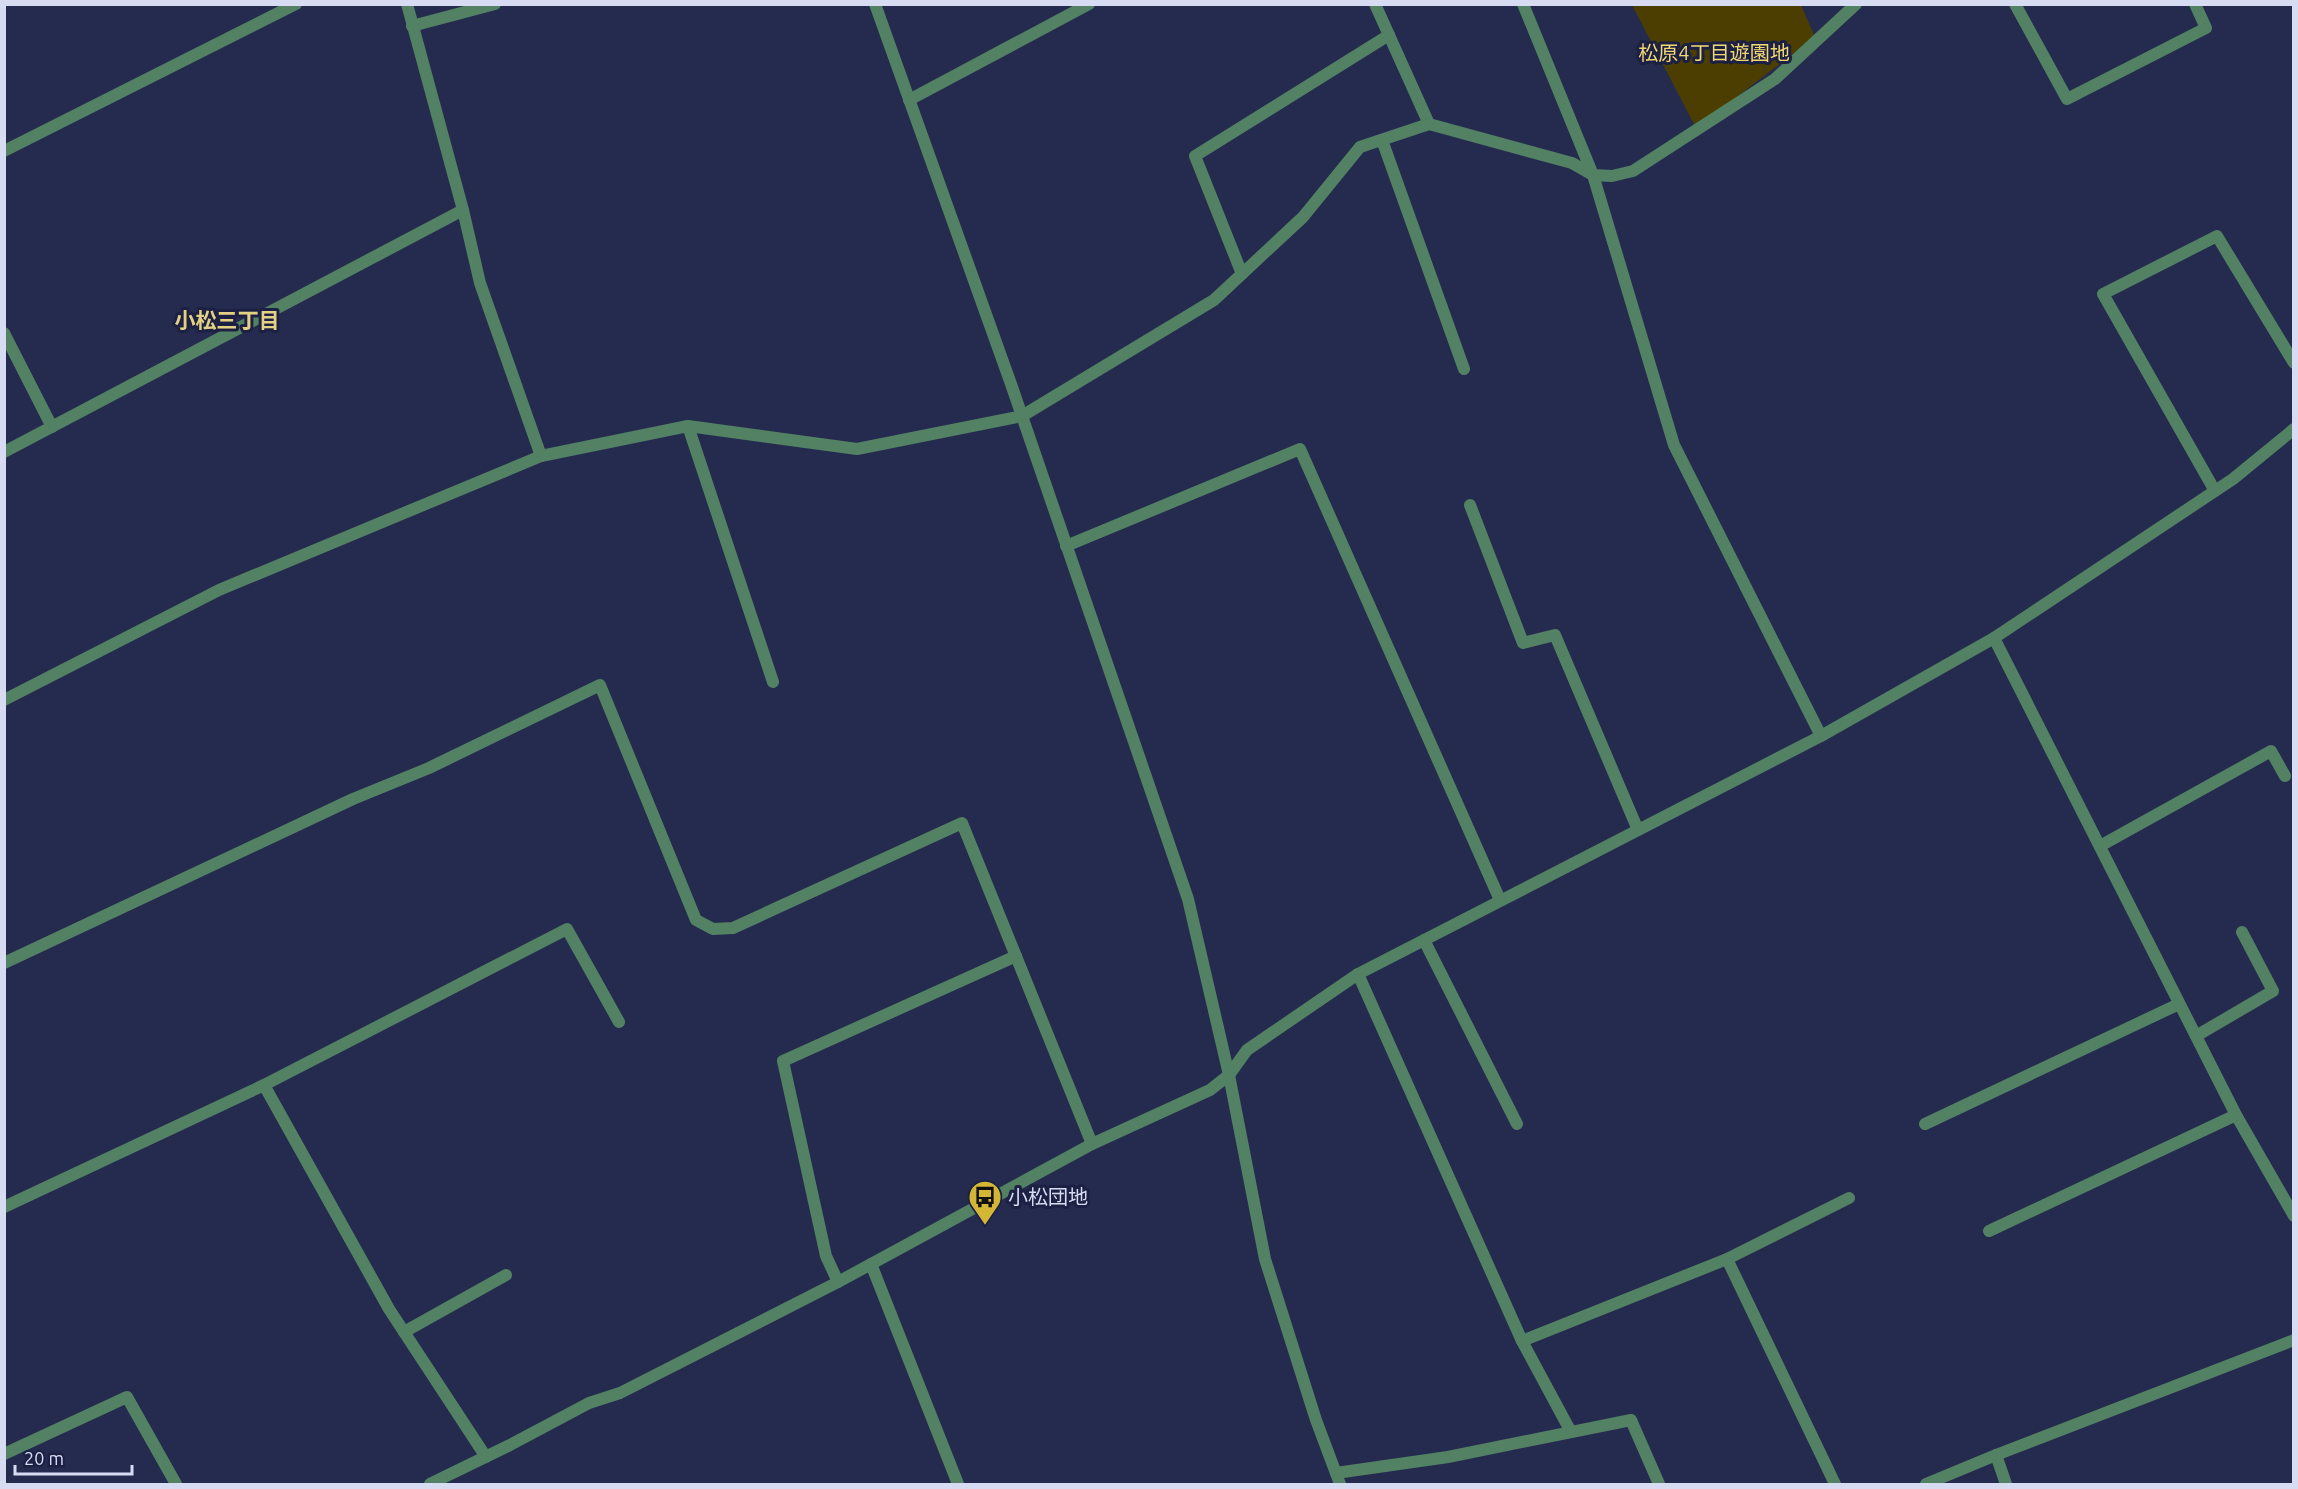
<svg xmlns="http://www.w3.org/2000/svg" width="2298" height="1489" font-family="Ubuntu,'Noto Sans JP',sans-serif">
  <rect width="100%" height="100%" fill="#252b4e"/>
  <polygon fill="#4b3e00" points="1632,5 1801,5 1815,37 1696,128"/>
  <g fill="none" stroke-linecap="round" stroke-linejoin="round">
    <g stroke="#528163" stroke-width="12">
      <polyline points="1424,940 1517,1124"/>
      <polyline points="1727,1259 1849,1198"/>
      <polyline points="838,1282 826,1256 783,1061 1016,956"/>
      <polyline points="1522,1341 1571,1432"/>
      <polyline points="1336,1473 1448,1457 1631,1420 1659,1484"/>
    </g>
    <g stroke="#528163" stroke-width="12">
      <polyline points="407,4 463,210 480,283 541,456"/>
      <polyline points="875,4 1011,384 1188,899 1229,1075 1265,1259 1316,1420 1340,1484"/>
      <polyline points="1375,4 1429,124"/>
      <polyline points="1523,4 1593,175 1612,176 1633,171 1775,79 1856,4"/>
      <polyline points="2015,4 2067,99 2206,28 2195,4"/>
      <polyline points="412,26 495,4"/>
      <polyline points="909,100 1089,4"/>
      <polyline points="1382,140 1464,369"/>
      <polyline points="4,151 296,4"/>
      <polyline points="1242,274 1195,156 1389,35"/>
      <polyline points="4,333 52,427"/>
      <polyline points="688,426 773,682"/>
      <polyline points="4,452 463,210"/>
      <polyline points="2215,491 2103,294 2217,236 2294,363"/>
      <polyline points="1470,505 1523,643 1555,635 1638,830"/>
      <polyline points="1066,546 1300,449 1500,900"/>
      <polyline points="1994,638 2236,1115 2294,1216"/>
      <polyline points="4,700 219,590 541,456 688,426 857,449 1022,416 1214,300 1303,217 1360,147 1429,124 1572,163 1593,175 1674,445 1821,736"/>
      <polyline points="2100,846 2271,751 2285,776"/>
      <polyline points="4,963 353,799 429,768 600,685 696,920 713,929 733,928 962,823 1092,1144"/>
      <polyline points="1358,974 1522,1341 1727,1259 1835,1484"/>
      <polyline points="2196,1036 2273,991 2242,932"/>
      <polyline points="264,1085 567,929 619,1022"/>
      <polyline points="1925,1124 2179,1004"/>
      <polyline points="4,1207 264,1085 389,1309 486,1457"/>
      <polyline points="1989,1231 2236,1115"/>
      <polyline points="871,1264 958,1484"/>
      <polyline points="404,1332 506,1275"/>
      <polyline points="4,1454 127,1397 176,1484"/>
      <polyline points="1996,1455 2006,1484"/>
      <polyline points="430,1484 510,1445 589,1403 620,1393 838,1282 1092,1144 1210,1090 1229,1075 1247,1050 1358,974 1821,736 1994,638 2233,479 2294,429"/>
      <polyline points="1926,1484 1996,1455 2294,1340"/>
    </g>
  </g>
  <defs>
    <g id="bus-pin" transform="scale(1.725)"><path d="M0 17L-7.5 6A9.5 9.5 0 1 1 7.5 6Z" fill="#d4b635" stroke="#1c2143"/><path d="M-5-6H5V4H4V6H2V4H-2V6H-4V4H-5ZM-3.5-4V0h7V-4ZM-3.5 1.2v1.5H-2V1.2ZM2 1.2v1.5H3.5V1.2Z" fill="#111"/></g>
  </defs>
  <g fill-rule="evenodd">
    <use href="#bus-pin" x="985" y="1197"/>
  </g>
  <g text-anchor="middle" stroke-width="6" stroke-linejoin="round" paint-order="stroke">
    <g font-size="20" fill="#f1d771" stroke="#1c2143">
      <text x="1714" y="60">松原4丁目遊園地</text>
    </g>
    <g font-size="20" fill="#d7dcf3" stroke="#1c2143" text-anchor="start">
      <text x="1008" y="1204">小松団地</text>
    </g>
    <g font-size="21" font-weight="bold" fill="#e5d183" stroke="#1c2143">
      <text x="227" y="328">小松三丁目</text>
    </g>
  </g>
  <rect width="2298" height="1489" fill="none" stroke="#d7dcf3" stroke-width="12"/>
  <path d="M15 1465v9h117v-9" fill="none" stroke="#d7dcf3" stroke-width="3"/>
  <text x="24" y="1465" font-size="18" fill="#d7dcf3" stroke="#1c2143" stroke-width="4.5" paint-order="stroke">20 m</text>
</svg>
